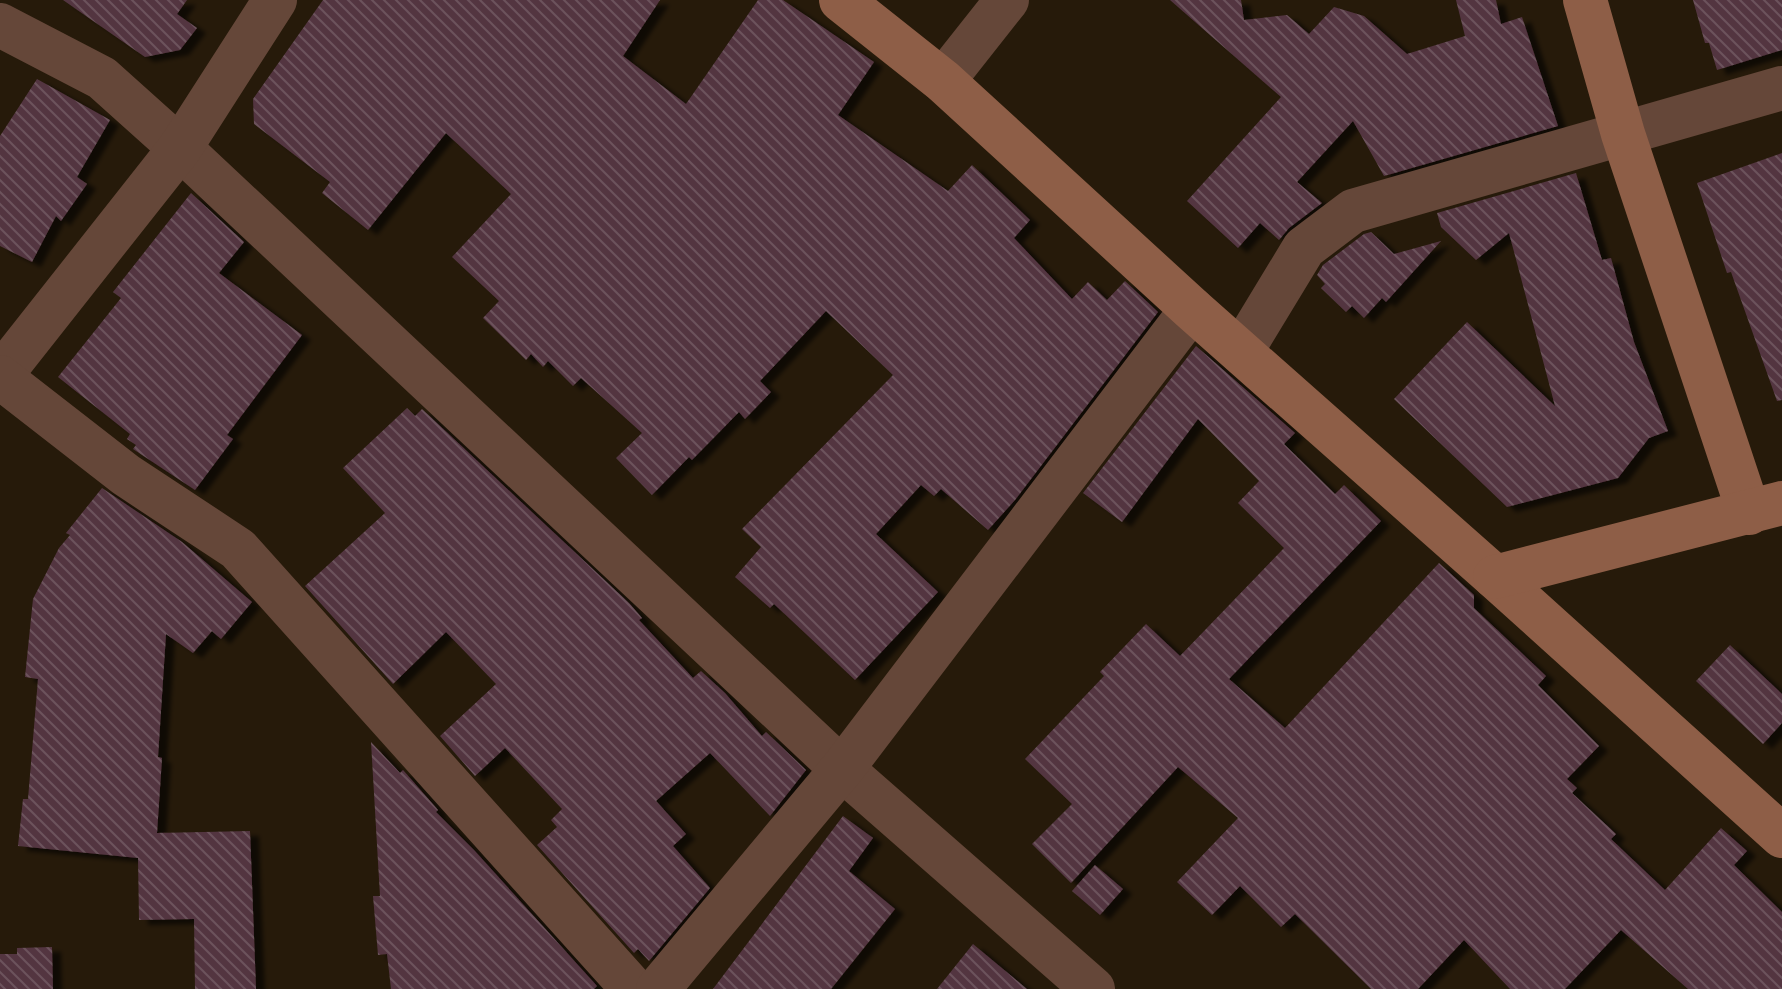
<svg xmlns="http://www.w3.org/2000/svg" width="1782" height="989" font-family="Roboto,sans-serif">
  <defs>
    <pattern id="building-back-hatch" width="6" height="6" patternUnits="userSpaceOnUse" patternTransform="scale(2)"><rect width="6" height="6" fill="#533541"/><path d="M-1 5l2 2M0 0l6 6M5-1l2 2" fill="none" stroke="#6c535c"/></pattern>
    <filter id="shadow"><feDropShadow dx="9" dy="5" stdDeviation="2" flood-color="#0009"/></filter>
  </defs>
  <rect width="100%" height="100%" fill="#261a0a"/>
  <g fill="url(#building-back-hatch)" filter="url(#shadow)">
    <polygon points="63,0 187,0 177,14 197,28 180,50 145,57"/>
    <polygon points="323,0 660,0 623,56 686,104 758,0 783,0 874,62 838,115 948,191 972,165 1030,220 1014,238 1072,299 1088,282 1107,300 1125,281 1158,312 1015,500 988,530 941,489 934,496 921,485 876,534 938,592 855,680 774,604 770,608 735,577 761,547 742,529 893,375 826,311 760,381 771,392 745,419 739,412 692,460 689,457 652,495 616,458 642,433 581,378 573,386 548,361 543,367 531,354 526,360 483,318 499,301 452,257 511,194 446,133 368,230 322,193 330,182 254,124 253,99"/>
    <polygon points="1170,0 1241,0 1244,20 1287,15 1309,34 1334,7 1364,16 1407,54 1465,36 1456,0 1496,0 1501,24 1522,17 1558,126 1384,176 1353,121 1297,182 1322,203 1289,228 1279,240 1260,223 1238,248 1187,201 1281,97"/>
    <polygon points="1693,0 1782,0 1782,50 1717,70 1709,43 1705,43"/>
    <polygon points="37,79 110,120 77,177 87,184 61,221 56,216 32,262 0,246 0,136"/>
    <polygon points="1782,153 1782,400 1777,401 1731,272 1727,273 1697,183"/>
    <polygon points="1576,173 1602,260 1611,258 1634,342 1668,431 1649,438 1618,478 1507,507 1394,399 1467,322 1555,406 1509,233 1476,260 1441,227 1437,213"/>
    <polygon points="191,193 244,242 219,273 302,335 227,435 233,439 195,490 133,449 136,445 127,439 130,434 58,377 121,298 113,292"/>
    <polygon points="1371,232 1394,254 1441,241 1386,302 1382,298 1364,318 1352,306 1346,312 1321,288 1325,284 1317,275 1323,265 1364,234"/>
    <polygon points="1196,346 1295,433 1284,444 1335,494 1344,485 1381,521 1229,679 1285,728 1439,563 1474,595 1474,608 1546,676 1538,685 1599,746 1567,779 1577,788 1572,793 1616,834 1611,839 1665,890 1721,828 1747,851 1734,865 1782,912 1782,989 1688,989 1621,930 1565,989 1510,989 1464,940 1418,989 1371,989 1295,914 1281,927 1240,886 1212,915 1177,882 1238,818 1178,767 1071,883 1032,844 1072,804 1025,759 1104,676 1100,672 1146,624 1180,656 1284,548 1238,503 1259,481 1198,419 1122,522 1083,493"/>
    <polygon points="407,408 415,416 422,409 629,603 642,618 639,620 693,678 701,671 725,693 762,736 766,732 806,770 770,816 710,753 656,801 686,834 673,846 710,888 649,961 638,949 634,953 537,845 557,827 551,820 562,809 505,748 475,776 440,736 496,684 446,632 393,684 305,586 385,513 343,468"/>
    <polygon points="102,488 182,542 252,602 221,639 212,631 193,653 166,634 158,757 162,758 157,833 250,831 256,989 195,989 194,919 139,920 138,858 18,846 23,799 28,799 38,679 25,677 33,599 59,548 70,535 66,533"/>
    <polygon points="1730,645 1782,694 1782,723 1763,744 1696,681"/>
    <polygon points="371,742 400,773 403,770 438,810 436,812 474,850 597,986 594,989 391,989 387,954 378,955 373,896 380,896"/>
    <polygon points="843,816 873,838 849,871 895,909 831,989 713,989"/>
    <polygon points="1095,865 1123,889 1100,915 1072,891"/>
    <polygon points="973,944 1027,989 937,989"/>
    <polygon points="52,947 53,989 0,989 0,954 17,954 17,948"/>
  </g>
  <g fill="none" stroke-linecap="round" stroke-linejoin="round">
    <g stroke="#654739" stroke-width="44">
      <polyline points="0,25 102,78 180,148 842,769 1093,989"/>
      <polyline points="943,81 1007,0"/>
      <polyline points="1241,352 1304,248 1353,211 1782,88"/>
      <polyline points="0,376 180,148 275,0"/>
      <polyline points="0,377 126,475 238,549 633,989"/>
      <polyline points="658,989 842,769 1192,309"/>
    </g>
    <g stroke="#8e5e47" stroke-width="44">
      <polyline points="841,0 943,81 1192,309 1495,577 1782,836"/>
      <polyline points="1585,0 1623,134 1749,513"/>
      <polyline points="1495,577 1782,503"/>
    </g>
  </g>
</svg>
